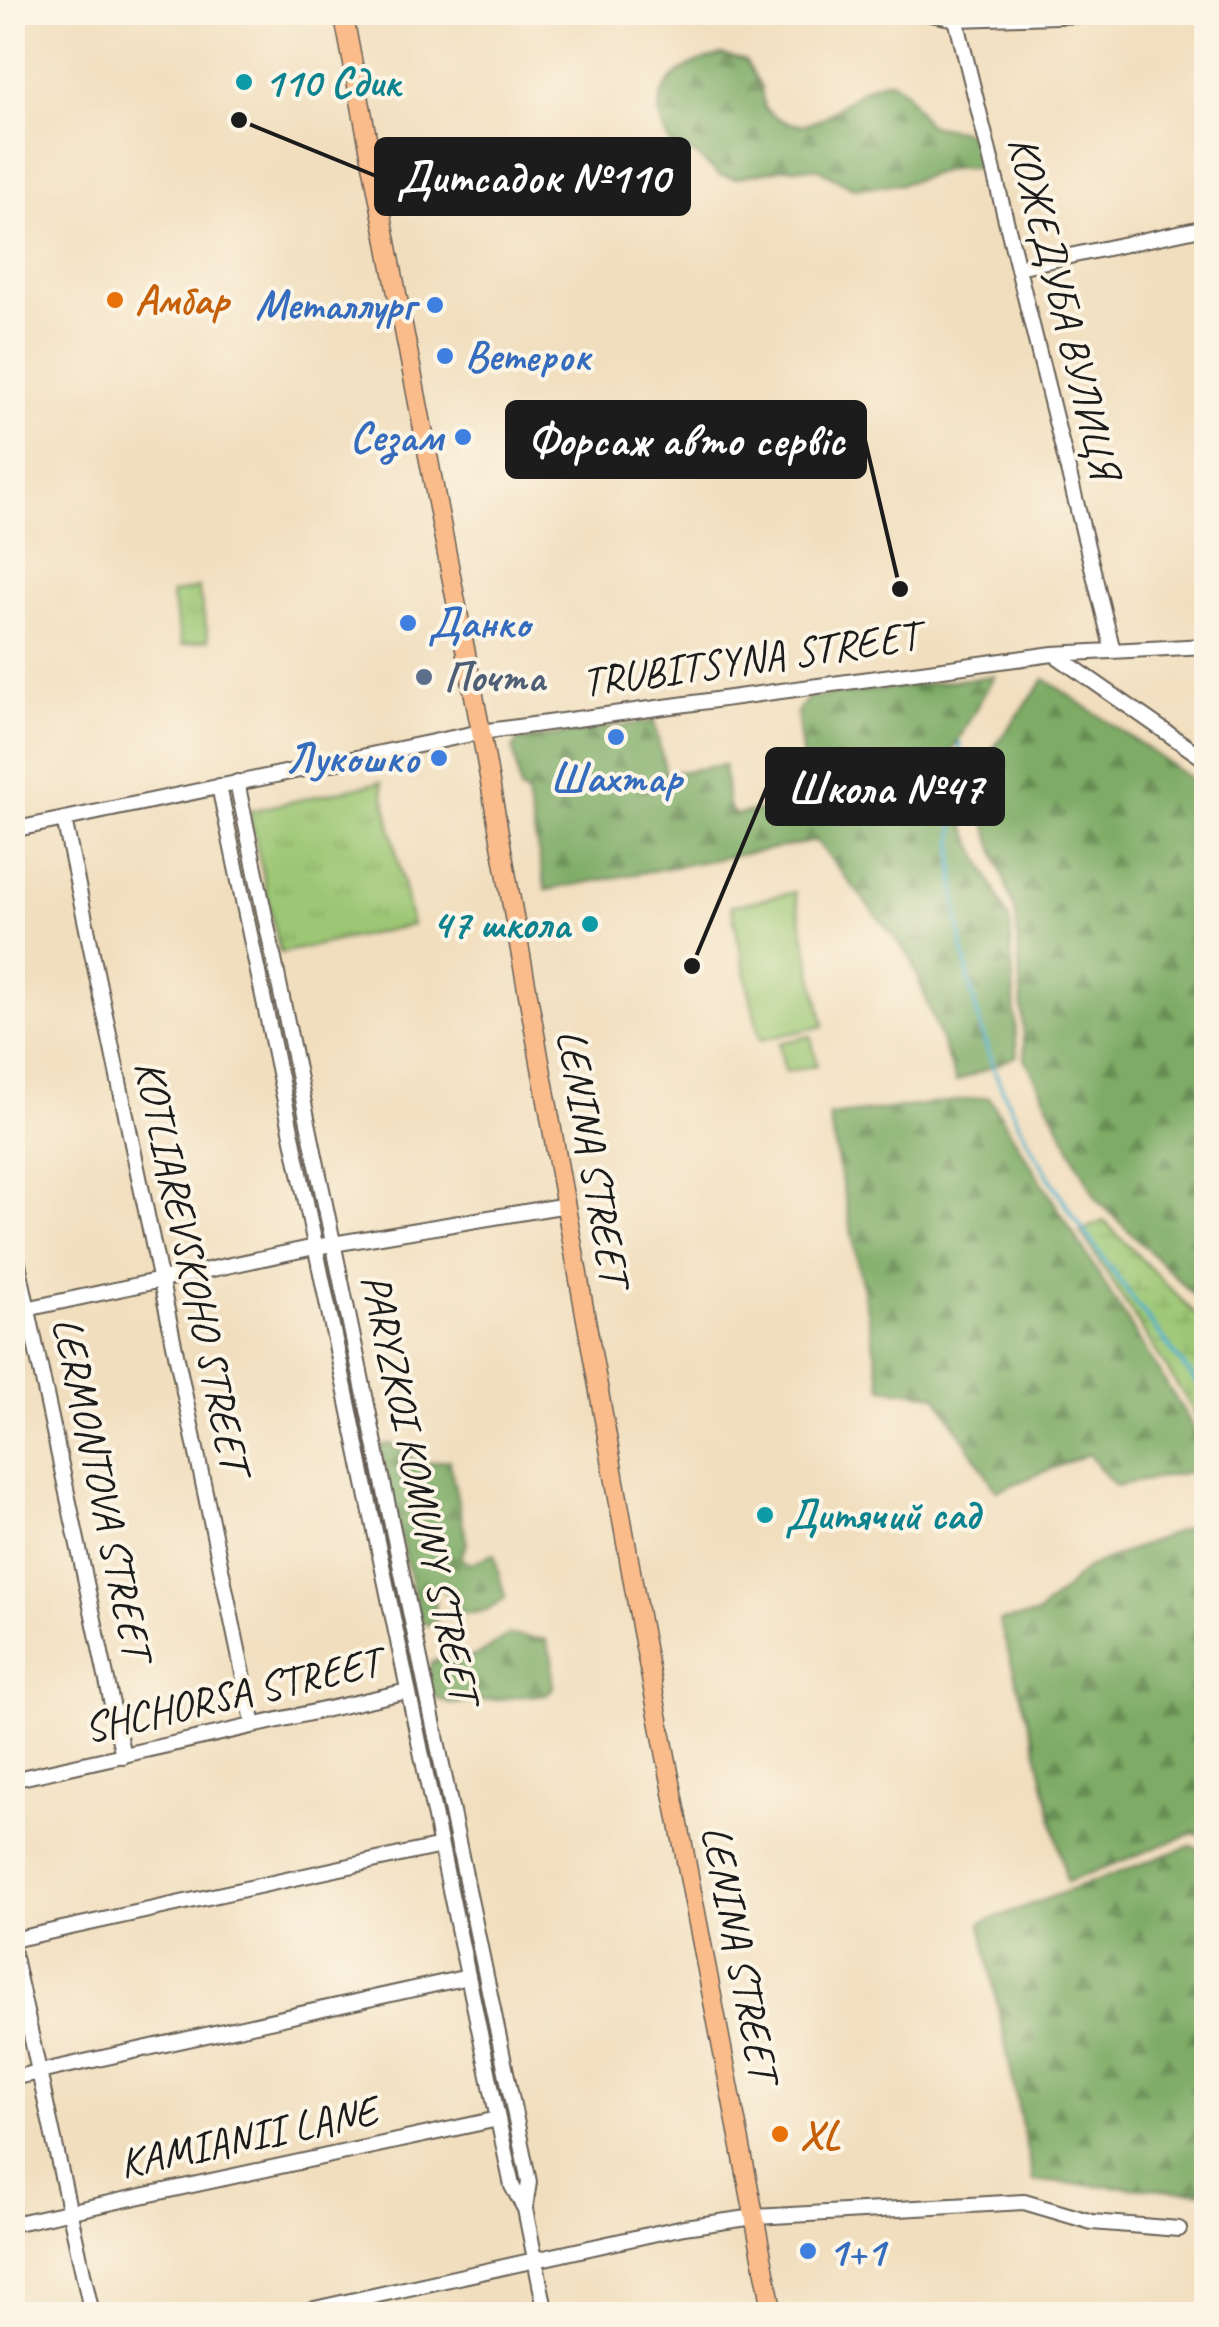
<svg xmlns="http://www.w3.org/2000/svg" width="1219" height="2327" viewBox="0 0 1219 2327" font-family="Caveat,sans-serif">
<style>
.forest{fill:url(#forest-firs);stroke:#4d6441;stroke-width:2.5}
.wetland{fill:url(#wetland-marsh);stroke:#5c7248;stroke-width:2.5}
.park{fill:url(#park-tufts);stroke:#5c7248;stroke-width:2.5}
.garden{fill:#9dc774;stroke:#5c7248;stroke-width:2.5}
.lines{fill:none;stroke-linecap:round;stroke-linejoin:round}
.stream{stroke:#4bafca;stroke-width:4}
.minor-casing{stroke:#676055;stroke-width:18}
.major-casing{stroke:#676055;stroke-width:21}
.minor{stroke:#fff;stroke-width:14}
.major{stroke:#fabc8b;stroke-width:18}
.culture-dot{fill:#0f9aa8;stroke:#fcf5e5;stroke-width:4}
.food-dot{fill:#e8710a;stroke:#fcf5e5;stroke-width:4}
.shop-dot{fill:#3f7fe0;stroke:#fcf5e5;stroke-width:4}
.service-dot{fill:#5c6f8a;stroke:#fcf5e5;stroke-width:4}
.labels{text-anchor:middle;dominant-baseline:central;stroke-width:8;stroke-linejoin:round;paint-order:stroke}
.culture-label{font-size:42px;font-weight:bold;fill:#0d838f;stroke:#fcf5e5;text-anchor:start}
.food-label{font-size:42px;font-weight:bold;fill:#c56008;stroke:#fcf5e5;text-anchor:start}
.shop-label{font-size:42px;font-weight:bold;fill:#366cbe;stroke:#fcf5e5;text-anchor:end}
.street-label{font-size:42px;fill:#1c1c1c;stroke:#fcf5e5}
.service-label{font-size:42px;font-weight:bold;fill:#4e5e75;stroke:#fcf5e5;text-anchor:start}
.leader{fill:none;stroke:#1c1c1c;stroke-width:4}
.callout-dot{fill:#1c1c1c;stroke:#fcf5e5;stroke-width:4}
.callout{fill:#1c1c1c;stroke:#1c1c1c;stroke-width:4}
.callout-label{font-size:45px;text-anchor:middle;font-weight:bold;fill:#fff}
</style>
<defs>
<pattern id="forest-firs" width="22" height="20" patternUnits="userSpaceOnUse" patternTransform="scale(2.5)"><rect width="22" height="20" fill="#7eac66"/><path d="M5 1l3.5 6h-7zM16 11l3.5 6h-7z" fill="#668b53"/></pattern>
<pattern id="wetland-marsh" width="20" height="14" patternUnits="userSpaceOnUse" patternTransform="scale(2.5)"><rect width="20" height="14" fill="#9dc774"/><path d="M1 5h8M5 5V1M11 12h8M15 12V8" fill="none" stroke="#87aa64"/></pattern>
<pattern id="park-tufts" width="24" height="20" patternUnits="userSpaceOnUse" patternTransform="scale(2.5)"><rect width="24" height="20" fill="#9dc774"/><path d="M3 7l-1-3M5 7V3M7 7l1-3M15 17l-1-3M17 17v-4M19 17l1-3" fill="none" stroke="#87aa64"/></pattern>
</defs>
<rect width="100%" height="100%" fill="#fcf5e5"/>
<filter id="ink" filterUnits="userSpaceOnUse"><feTurbulence type="fractalNoise" baseFrequency=".01" numOctaves="2"/><feDisplacementMap in="SourceGraphic" scale="20" xChannelSelector="R" yChannelSelector="G"/><feConvolveMatrix kernelMatrix="1 2 1 2 8 2 1 2 1" color-interpolation-filters="sRGB"/></filter>
<filter id="wash" filterUnits="userSpaceOnUse"><feTurbulence type="fractalNoise" baseFrequency=".0048" numOctaves="4" result="noise"/><feDisplacementMap in="SourceGraphic" scale="40" xChannelSelector="R" yChannelSelector="G"/><feGaussianBlur stdDeviation="2.25" result="paint"/><feColorMatrix in="noise" values="0 0 0 0 0 0 0 0 0 0 0 0 0 0 0 0 0 1.4 0 .05"/><feComposite in="paint" operator="in"/></filter>
<g filter="url(#wash)">
<rect width="100%" height="100%" fill="#f1debe"/>
<!-- forest -->
<path class="forest" d="M722,55L745,60L761,87L764,108C819,157 843,82 891,81L905,91L927,124C962,134 980,122 989,167L948,169L902,184L853,188L817,168H785L736,178L719,175L695,154L671,145C641,95 675,65 722,55Z
M994,676L940,773L1010,922L1017,1056L956,1082L911,958L816,841L546,890L526,792H521L513,748L518,741L654,721L666,774L724,765L728,806L735,815L808,802L797,712L808,698Z
M1045,679L1206,789V1307L1097,1200L1025,1058L1016,915L985,821L988,756Z
M989,1097L1206,1448V1469L1115,1486L1088,1454L997,1491L936,1395L882,1388L829,1116Z
M391,1444L421,1464L449,1460L467,1543L460,1558L469,1564L494,1554L505,1598C495,1609 474,1616 459,1612L444,1588L433,1591L437,1619L429,1625L420,1621L380,1447Z
M1200,1522L1206,1530V1836L1193,1833L1067,1882L1035,1743L999,1621L1037,1615L1088,1567Z
M509,1635L546,1640L552,1658L553,1687L547,1694L450,1704L431,1695C419,1640 451,1667 480,1654C490,1649 499,1640 509,1635Z
M1190,1846L1206,1850V2192L1033,2181L981,1923Z"/>
<!-- wetland -->
<path class="wetland" d="M1104,1221L1206,1325V1431L1080,1231Z"/>
<!-- park -->
<path class="park" d="M198,588L209,639L182,645L171,594Z
M381,782L412,925L280,953L249,811Z"/>
<!-- garden -->
<path class="garden" d="M795,892L824,1026L760,1040L731,906Z
M811,1036L817,1065L785,1072L779,1043Z"/>
<g class="lines">
<!-- stream -->
<path class="stream" d="M960,743C958,785 952,829 954,871C957,933 976,1029 1001,1086C1051,1198 1132,1298 1206,1395"/>
</g>
</g>
<g filter="url(#ink)">
<g class="lines">
<defs>
<path id="minor" d="M920,12L956,19L1113,651
M956,19L1195,12
M1018,267L1206,227
M1054,654L1206,760
M237,782L529,2182L525,2208
M219,786L512,2186L525,2209L546,2314
M64,819L254,1726
M12,830L481,732L1053,654L1206,646
M12,1235L123,1756
M12,1312L315,1247L567,1205
M12,1780L408,1691
M12,1940L441,1846
M12,1948L92,2314
M12,2078L468,1977
M12,2224L498,2119
M292,2314L684,2227L755,2217L1024,2202L1092,2222L1179,2229"/>
<path id="major" d="M343,12L481,732L640,1621L773,2314"/>
</defs>
<!-- minor casing -->
<use href="#minor" class="minor-casing"/>
<!-- major casing -->
<use href="#major" class="major-casing"/>
<!-- minor -->
<use href="#minor" class="minor"/>
<!-- major -->
<use href="#major" class="major"/>
</g>
</g>
<!-- markers -->
<g class="culture-dot">
<circle cx="244" cy="82" r="10"/>
<circle cx="590" cy="924" r="10"/>
<circle cx="765" cy="1515" r="10"/>
</g>
<g class="food-dot">
<circle cx="115" cy="300" r="10"/>
<circle cx="780" cy="2134" r="10"/>
</g>
<g class="shop-dot">
<circle cx="435" cy="305" r="10"/>
<circle cx="445" cy="356" r="10"/>
<circle cx="463" cy="437" r="10"/>
<circle cx="408" cy="623" r="10"/>
<circle cx="616" cy="737" r="10"/>
<circle cx="439" cy="758" r="10"/>
<circle cx="808" cy="2251" r="10"/>
</g>
<circle class="service-dot" cx="424" cy="677" r="10"/>
<g class="labels">
<!-- culture labels -->
<g class="culture-label">
<text x="264" y="82">110 Сдик</text>
<text x="570" y="924" text-anchor="end">47 школа</text>
<text x="785" y="1515">Дитячий сад</text>
</g>
<!-- food labels -->
<g class="food-label">
<text x="135" y="300">Амбар</text>
<text x="800" y="2134">XL</text>
</g>
<!-- shop labels -->
<g class="shop-label">
<text x="415" y="305">Металлург</text>
<text x="465" y="356" text-anchor="start">Ветерок</text>
<text x="443" y="437">Сезам</text>
<text x="428" y="623" text-anchor="start">Данко</text>
<text x="419" y="758">Лукошко</text>
<text x="616" y="778" text-anchor="middle">Шахтар</text>
<text x="828" y="2251" text-anchor="start">1+1</text>
</g>
<!-- street labels -->
<g class="street-label">
<text transform="translate(1064 307) rotate(76)">КОЖЕДУБА ВУЛИЦЯ</text>
<text transform="translate(750 659) rotate(-8)">TRUBITSYNA STREET</text>
<text transform="translate(593 1157) rotate(80)">LENINA STREET</text>
<text transform="translate(192 1266) rotate(78)">KOTLIAREVSKOHO STREET</text>
<text transform="translate(102 1488) rotate(78)">LERMONTOVA STREET</text>
<text transform="translate(420 1488) rotate(78)">PARYZKOI KOMUNY STREET</text>
<text transform="translate(232 1695) rotate(-13)">SHCHORSA STREET</text>
<text transform="translate(740 1953) rotate(79)">LENINA STREET</text>
<text transform="translate(248 2137) rotate(-12)">KAMIANII LANE</text>
</g>
<!-- service labels -->
<g class="service-label">
<text x="444" y="677">Почта</text>
</g>
</g>
<!-- callouts -->
<path class="leader" d="M239 120L376 176M900 589L865 440M692 966L767 787"/>
<g class="callout-dot">
<circle cx="239" cy="120" r="10"/>
<circle cx="900" cy="589" r="10"/>
<circle cx="692" cy="966" r="10"/>
</g>
<g class="callout">
<rect x="376" y="139" width="313" height="75" rx="10"/>
<rect x="507" y="402" width="358" height="75" rx="10"/>
<rect x="767" y="749" width="236" height="75" rx="10"/>
</g>
<g class="callout-label">
<text x="533" y="192">Дитсадок №110</text>
<text x="686" y="455">Форсаж авто сервіс</text>
<text x="885" y="803">Школа №47</text>
</g>
<!-- margin -->
<rect width="1219" height="2327" fill="none" stroke="#fcf5e5" stroke-width="50"/>
</svg>
